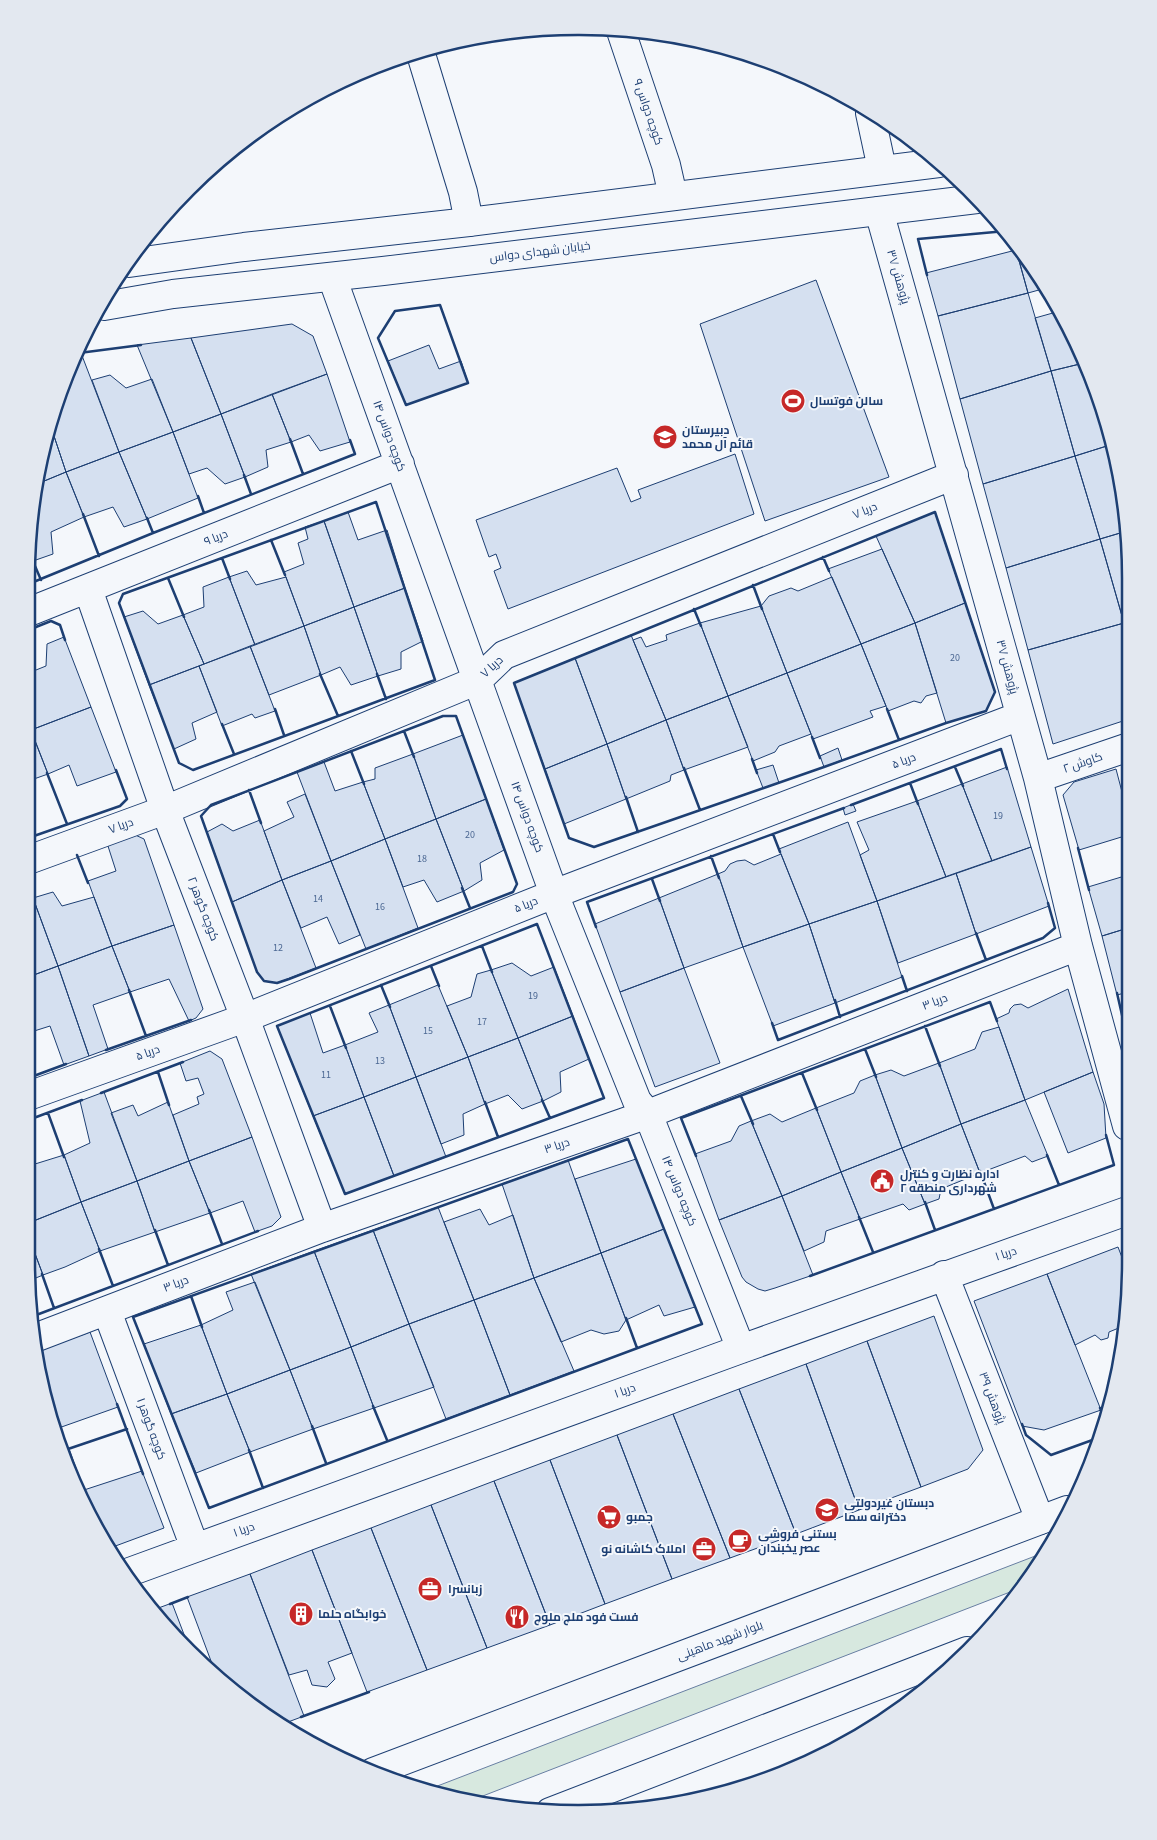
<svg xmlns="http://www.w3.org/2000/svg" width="1157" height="1840" viewBox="0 0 1157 1840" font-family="'Source Sans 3',Cairo,sans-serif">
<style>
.green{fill:#d7e8df;stroke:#687fa3}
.building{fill:#d5e0f0;stroke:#1d3f73}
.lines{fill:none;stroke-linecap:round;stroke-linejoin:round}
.street-casing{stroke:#1d3f73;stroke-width:30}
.secondary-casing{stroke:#1d3f73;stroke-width:30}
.primary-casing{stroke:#1d3f73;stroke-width:30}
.street{stroke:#f4f7fb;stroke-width:28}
.secondary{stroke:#f4f7fb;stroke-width:28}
.primary{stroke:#f4f7fb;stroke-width:28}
.wall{stroke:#1d3f73;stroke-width:2.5}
.labels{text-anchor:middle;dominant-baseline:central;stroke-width:4;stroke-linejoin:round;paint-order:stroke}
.number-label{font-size:10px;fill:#4b6792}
.street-label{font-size:12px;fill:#1d3f73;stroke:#f4f7fb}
.poi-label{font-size:12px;font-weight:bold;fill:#1d3f73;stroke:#f4f7fb;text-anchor:start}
.rim{fill:none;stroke:#1d3f73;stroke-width:2.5}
</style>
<rect width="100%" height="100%" fill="#f4f7fb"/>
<!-- green -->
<path class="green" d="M1043,1553L1023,1587L475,1799L427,1790Z"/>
<!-- building -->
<path class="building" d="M1014,242L1046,288L1028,293Z
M1016,250L1028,293L938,316L926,273Z
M816,280L889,477L765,521L700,324Z
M1028,293L1051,371L960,399L938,316Z
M1060,311L1084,363L1051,371L1035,318Z
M292,324L313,336L327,374L221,414L191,338Z
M191,338L221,414L173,432L137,345Z
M429,345L439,369L461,361L468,383L406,405L388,361Z
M76,353H81L119,452L66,472L52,430L68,367Z
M1084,363L1102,401L1110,445L1075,456L1051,371Z
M1051,371L1075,456L983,484L960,399Z
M327,374L350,442L320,451L309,435L291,442L272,394Z
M110,375L126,388L152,379L173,432L119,452L92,380Z
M272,394L291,442L266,450L268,467L245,477L221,414Z
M221,414L245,477L225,484L207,468L189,474L173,432Z
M52,430L66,472L37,484Z
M173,432L198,498L147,519L119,452Z
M1110,445L1127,531L1100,539L1075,456Z
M119,452L147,519L124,527L113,507L84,517L66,472Z
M735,454L754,514L508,609L494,571L501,568L496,554L489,557L476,520L617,468L631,502L641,498L638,490Z
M1075,456L1100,539L1006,568L983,484Z
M66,472L84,517L51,532L53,554L33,561L31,556V507L37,484Z
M348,512L358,540L387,530L405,588L354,607L324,521Z
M935,512L965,603L915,623L876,536Z
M324,521L354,607L304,626L284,572L304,564L298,543L308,539L305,527Z
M1127,531L1130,542L1129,622L1124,623L1100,539Z
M1100,539L1124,623L1028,650L1006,568Z
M882,549L915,623L861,644L828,569Z
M247,571L256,585L286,577L304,626L255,645L229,577Z
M229,577L255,645L204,664L183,615L204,607L203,587Z
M832,577L861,644L787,673L761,606L769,596L791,588L798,591Z
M405,588L423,641L401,652V669L378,676L354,607Z
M965,603L995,692L986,711L946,723L915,623Z
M761,606L787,673L728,696L700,623Z
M354,607L378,676L351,685L340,667L321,675L304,626Z
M143,611L158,624L183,615L204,664L149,685L124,617Z
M1129,622V640L1124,623Z
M700,623L728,696L666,720L633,640L641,637L646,647L667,640L666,635Z
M915,623L937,693L926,696L921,703L914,701L888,711L861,644Z
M1124,623L1129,640V719L1053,744L1028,650Z
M304,626L321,675L269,695L250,646Z
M631,635L666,720L607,744L575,658Z
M64,637L91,707L31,730V672L46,666L47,644Z
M861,644L886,706L870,711L873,717L813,739L787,673Z
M250,646L275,711L255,718L252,714L222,726L199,666Z
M575,658L607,744L545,769L514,683Z
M199,666L217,712L192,723L196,739L174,749L149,685Z
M787,673L811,734L779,746L775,752L753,761L728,696Z
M728,696L748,747L684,770L666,720Z
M91,707L116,772L77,786L69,765L48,774L31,730Z
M666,720L684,770L671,775L670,781L626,799L607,744Z
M31,731L48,774L31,780Z
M463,735L486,799L436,819L413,754Z
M607,744L626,799L564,824L545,769Z
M838,748L842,760L824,767L820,756Z
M413,754L436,819L385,839L363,782L375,779V768Z
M324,762L335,791L363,782L385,839L331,861L297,772Z
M773,765L779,783L763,788L756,770Z
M1007,767L1031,847L992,861L962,784Z
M1116,769L1128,815V835L1079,850L1063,795L1074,782Z
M962,784L992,861L946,877L917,801Z
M305,794L331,861L282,880L264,831L294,817L287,802Z
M486,799L504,850L480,863L482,880L464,891L436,819Z
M917,801L946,877L877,901L860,855L869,850L857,822Z
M853,804L856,811L845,815L843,808Z
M436,819L464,891L437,902L424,880L403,887L385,839Z
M260,820L282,880L232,902L207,832L222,824L233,831Z
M848,822L877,901L809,924L779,849Z
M131,833L144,839L174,925L112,946L88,881L116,871L107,843Z
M385,839L418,928L366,949L331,861Z
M1031,847L1049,906L976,934L956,873Z
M781,854L809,924L743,947L718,874L725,871L730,864L737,861L745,860L754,865Z
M331,861L360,935L339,944L327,917L301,928L282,880Z
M956,873L976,934L898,963L877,901Z
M718,874L743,947L684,968L659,898Z
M1128,875V928L1102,936L1088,887Z
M282,880L316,968L277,983L264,981L257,972L232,902Z
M53,892L62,906L94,897L112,946L58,966L33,898Z
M33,898L58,966L31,976V899Z
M659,898L684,968L620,992L595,924Z
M877,901L902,977L835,1003L809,924Z
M809,924L835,1003L773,1026L743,947Z
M174,925L203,1009L196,1018L189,1021L169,979L130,992L112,946Z
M1128,928V992L1117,995L1102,936Z
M112,946L130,992L93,1005L108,1049L89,1056L58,966Z
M512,963L531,976L554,967L573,1016L518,1038L491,970Z
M58,966L89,1056L64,1065L50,1026L31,1032V976Z
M684,968L720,1063L655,1087L620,992Z
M491,970L518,1038L468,1057L447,1006L471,997L477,974Z
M438,985L468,1057L416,1077L389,1005Z
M1068,989L1093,1072L1025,1100L996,1019L1009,1013L1010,1009L1014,1005L1021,1004L1028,1008Z
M389,1005L416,1077L364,1097L345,1045L378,1032L369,1013Z
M310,1013L323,1053L345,1045L364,1097L313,1116L277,1026Z
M573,1016L589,1059L560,1072L561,1092L543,1101L518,1038Z
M999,1027L1025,1100L961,1124L939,1063L975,1049L982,1032Z
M518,1038L543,1101L522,1109L508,1095L485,1104L468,1057Z
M210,1051L222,1059L252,1137L189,1161L173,1115L199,1104L197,1097L204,1094L198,1078L186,1081L180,1063Z
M468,1057L485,1104L463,1114L464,1135L441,1144L416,1077Z
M939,1063L961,1124L902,1148L875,1075L891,1070L904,1076Z
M1093,1072L1104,1104L1106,1138L1068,1153L1044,1092Z
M875,1075L902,1148L841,1172L816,1108L854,1093L860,1081Z
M416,1077L446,1157L394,1176L364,1097Z
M104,1092L137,1181L81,1202L64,1155L90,1143L80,1101Z
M364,1097L394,1176L345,1194L313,1116Z
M1025,1100L1048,1156L1032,1162L1025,1156L980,1173L961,1124Z
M168,1102L189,1161L137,1181L111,1113L133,1105L138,1116Z
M816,1108L841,1172L782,1196L751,1121L770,1114L782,1122Z
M751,1121L782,1196L719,1220L695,1154L731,1141L739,1126Z
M961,1124L980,1173L941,1189L939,1199L925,1204L902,1148Z
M252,1137L281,1217L272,1226L255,1232L243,1201L210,1213L189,1161Z
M902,1148L925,1204L909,1210L903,1204L860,1219L841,1172Z
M64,1155L81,1202L31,1222V1161L35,1164Z
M636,1159L664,1229L601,1253L575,1179Z
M568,1160L601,1253L534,1278L502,1184Z
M189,1161L210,1213L155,1232L137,1181Z
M841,1172L860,1219L826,1231L824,1242L804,1251L782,1196Z
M137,1181L155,1232L100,1251L81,1202Z
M782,1196L813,1275L775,1288L765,1291L758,1289L746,1282L742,1277L719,1220Z
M81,1202L100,1251L65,1267L43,1275L31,1243V1222Z
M438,1207L474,1300L409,1324L373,1230Z
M480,1209L489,1225L513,1215L534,1278L474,1300L444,1222Z
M664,1229L695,1307L664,1316L659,1305L626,1320L601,1253Z
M373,1230L409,1324L351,1347L314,1251Z
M31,1243L43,1275L31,1280Z
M1118,1247L1126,1268V1325L1109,1332L1108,1338L1101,1340L1095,1335L1075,1345L1047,1274Z
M314,1251L351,1347L290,1370L251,1274Z
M601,1253L626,1320L619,1331L604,1334L591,1330L561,1342L534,1278Z
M1047,1274L1101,1410L1044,1430L1022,1426L974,1301Z
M534,1278L574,1371L510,1395L474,1300Z
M255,1282L290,1370L227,1394L201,1325L233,1310L226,1292Z
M474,1300L510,1395L446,1419L409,1324Z
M934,1316L983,1450L968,1469L921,1487L867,1341Z
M409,1324L434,1387L374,1408L351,1347Z
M201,1325L227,1394L171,1414L144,1344Z
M90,1332L118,1407L53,1430L35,1352Z
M867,1341L921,1487L859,1510L806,1364Z
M351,1347L374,1408L313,1429L290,1370Z
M806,1364L859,1510L796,1534L739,1389Z
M290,1370L313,1429L250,1452L227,1394Z
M739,1389L796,1534L730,1558L673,1414Z
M227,1394L250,1452L196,1473L171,1414Z
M673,1414L730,1558L672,1579L617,1435Z
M617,1435L672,1579L605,1604L550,1460Z
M69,1449L84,1490L142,1471L164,1528L110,1548L62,1451Z
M550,1460L605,1604L550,1625L494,1481Z
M494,1481L550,1625L487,1648L431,1505Z
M431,1505L487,1648L427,1670L371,1528Z
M371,1528L427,1670L367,1692L312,1550Z
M312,1550L352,1653L328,1662L335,1679L327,1687L312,1685L307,1670L289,1675L250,1574Z
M250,1574L304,1716L280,1725L242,1699L217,1677L187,1597Z
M172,1603L185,1637L178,1640L153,1610Z"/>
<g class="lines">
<defs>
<path id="street" d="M620,28L666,165L673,196
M420,51L463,192L469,222
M870,113L882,169
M879,211L1038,778L1078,946L1127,1126
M332,277L554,894L637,1101L648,1114L741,1349
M88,589L165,810L245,1018L322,1228
M31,611L400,464
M1038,778L1129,747
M31,859L165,810L478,680L504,655L954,475
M31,1095L245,1018L554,894L1020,716
M944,1275L1040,1520
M107,1311L195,1548
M32,1339L322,1228L648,1114L1078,946
M124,1574L741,1349L1127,1211"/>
<path id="secondary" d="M129,263L244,247L469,222L939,163
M104,306L173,294L383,271L977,199"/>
<path id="primary" d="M373,1772L1067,1510
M550,1812L967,1651"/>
</defs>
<!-- street casing -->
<use href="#street" class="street-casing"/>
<!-- secondary casing -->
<use href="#secondary" class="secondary-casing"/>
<!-- primary casing -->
<use href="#primary" class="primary-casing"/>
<!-- street -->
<use href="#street" class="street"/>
<!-- secondary -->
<use href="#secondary" class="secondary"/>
<!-- primary -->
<use href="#primary" class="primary"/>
<!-- wall -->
<path class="wall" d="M927,275L918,239L1006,231
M440,305L468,383L406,405L378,338L395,311Z
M79,353L141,345
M290,439L303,474
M244,475L251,494
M198,496L204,513
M376,502L435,680L193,770L179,763L119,603L123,594Z
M935,512L995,692L986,711L946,723L824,767L594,847L569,838L514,683Z
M83,514L99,556
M147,518L153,533
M271,540L285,575
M823,557L829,571
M222,558L230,579
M32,559L41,580
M168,578L184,617
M31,583L153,533L355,454L350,440
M753,585L762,609
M694,609L701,626
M31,629L51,621L60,625L65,640
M320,674L338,716
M377,674L386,699
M275,709L284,735
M887,709L899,740
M443,716H456L517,884L513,892L289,979L277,983L264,981L257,972L201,816L211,805Z
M222,724L234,754
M404,731L414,757
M812,737L820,758
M351,751L364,784
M752,759L757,773
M955,767L963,786
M684,768L700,810
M47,773L67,824
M910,783L918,804
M249,790L261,823
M626,797L638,832
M851,805L1001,749L1007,769
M773,834L780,852
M31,837L120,806L127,799L116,770
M1078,848L1089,890
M77,855L88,883
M711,856L719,878
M652,879L660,901
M462,888L470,908
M31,892L34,901
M537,924L604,1098L345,1194L277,1026Z
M596,927L587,902L844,808
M976,933L986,960
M482,946L492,972
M431,966L439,986
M902,976L907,991
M381,985L390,1007
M129,990L146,1036
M1117,993L1127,1037
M835,1000L840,1017
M330,1006L346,1048
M772,1023L778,1040L1043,938L1055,928L1048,903
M925,1026L940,1066
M865,1049L876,1077
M106,1050L191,1020
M158,1072L169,1105
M802,1073L817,1110
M31,1077L66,1064
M101,1093L183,1062
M741,1096L753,1124
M542,1100L550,1118
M485,1102L498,1137
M48,1113L64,1157
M31,1119L82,1100
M628,1139L702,1324L209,1508L133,1317Z
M1047,1155L1059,1185
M696,1156L681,1118L990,1002L997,1021
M980,1171L994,1209
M925,1202L935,1230
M209,1210L222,1244
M859,1217L873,1252
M155,1230L168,1265
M99,1249L113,1286
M42,1274L54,1308
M810,1276L1114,1165L1106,1135
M191,1296L202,1327
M31,1317L258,1231
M626,1318L637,1348
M117,1404L143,1474
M373,1406L387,1440
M1100,1408L1104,1417
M1022,1424L1026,1435L1051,1455L1098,1438
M312,1426L326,1463
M68,1449L127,1429
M249,1450L263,1488
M170,1604L188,1597
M301,1717L369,1692"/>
</g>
<!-- icons -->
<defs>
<symbol id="stadium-disc" viewBox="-11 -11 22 22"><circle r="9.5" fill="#c62828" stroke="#f4f7fb"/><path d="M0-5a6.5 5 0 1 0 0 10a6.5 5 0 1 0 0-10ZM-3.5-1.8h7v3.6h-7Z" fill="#fff"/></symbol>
<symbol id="school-disc" viewBox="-11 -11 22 22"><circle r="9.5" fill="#c62828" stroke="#f4f7fb"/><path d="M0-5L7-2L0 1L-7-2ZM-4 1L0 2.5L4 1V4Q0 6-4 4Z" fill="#fff"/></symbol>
<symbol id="civic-disc" viewBox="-11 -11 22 22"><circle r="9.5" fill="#c62828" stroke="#f4f7fb"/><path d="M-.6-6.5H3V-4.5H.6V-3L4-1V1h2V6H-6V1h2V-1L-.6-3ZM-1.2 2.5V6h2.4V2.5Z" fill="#fff"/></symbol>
<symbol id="supermarket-disc" viewBox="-11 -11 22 22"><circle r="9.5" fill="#c62828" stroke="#f4f7fb"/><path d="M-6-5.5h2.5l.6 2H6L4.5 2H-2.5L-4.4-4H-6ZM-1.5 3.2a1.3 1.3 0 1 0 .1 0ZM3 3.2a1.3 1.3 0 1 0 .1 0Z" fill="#fff"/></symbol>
<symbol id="cafe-disc" viewBox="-11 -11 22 22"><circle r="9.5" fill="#c62828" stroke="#f4f7fb"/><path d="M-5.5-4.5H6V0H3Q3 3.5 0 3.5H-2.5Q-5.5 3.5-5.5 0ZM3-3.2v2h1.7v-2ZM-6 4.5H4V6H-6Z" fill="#fff"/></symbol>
<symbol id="office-disc" viewBox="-11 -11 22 22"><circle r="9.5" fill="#c62828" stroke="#f4f7fb"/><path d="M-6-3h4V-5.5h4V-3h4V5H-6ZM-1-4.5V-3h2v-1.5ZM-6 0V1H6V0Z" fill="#fff"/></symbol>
<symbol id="building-disc" viewBox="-11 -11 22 22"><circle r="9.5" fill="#c62828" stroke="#f4f7fb"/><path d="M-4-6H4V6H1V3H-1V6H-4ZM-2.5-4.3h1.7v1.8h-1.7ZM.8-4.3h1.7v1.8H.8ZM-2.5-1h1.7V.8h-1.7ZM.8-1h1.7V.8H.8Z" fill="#fff"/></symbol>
<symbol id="restaurant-disc" viewBox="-11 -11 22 22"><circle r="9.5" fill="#c62828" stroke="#f4f7fb"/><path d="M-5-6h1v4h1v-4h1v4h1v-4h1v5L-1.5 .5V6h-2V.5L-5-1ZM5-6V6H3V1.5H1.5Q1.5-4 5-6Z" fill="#fff"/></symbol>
</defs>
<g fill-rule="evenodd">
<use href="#stadium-disc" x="779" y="387" width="28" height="28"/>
<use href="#school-disc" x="651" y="423" width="28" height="28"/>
<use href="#civic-disc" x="868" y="1167" width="28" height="28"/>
<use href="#school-disc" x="813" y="1496" width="28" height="28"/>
<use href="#supermarket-disc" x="595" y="1503" width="28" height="28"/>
<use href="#cafe-disc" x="726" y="1527" width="28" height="28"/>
<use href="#office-disc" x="690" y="1535" width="28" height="28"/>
<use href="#office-disc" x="416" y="1575" width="28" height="28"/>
<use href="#building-disc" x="287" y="1600" width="28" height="28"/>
<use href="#restaurant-disc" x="503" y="1603" width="28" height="28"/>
</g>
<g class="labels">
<!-- number labels -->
<g class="number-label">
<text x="955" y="658">20</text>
<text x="998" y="816">19</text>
<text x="470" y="835">20</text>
<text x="422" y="859">18</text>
<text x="318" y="899">14</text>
<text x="380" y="907">16</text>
<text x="278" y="948">12</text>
<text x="533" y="996">19</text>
<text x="482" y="1022">17</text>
<text x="428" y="1031">15</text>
<text x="380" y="1061">13</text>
<text x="326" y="1075">11</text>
</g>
<!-- street labels -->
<g class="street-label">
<text transform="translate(648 112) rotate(71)">کوچه دواس ۹</text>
<text transform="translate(540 252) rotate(-7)">خیابان شهدای دواس</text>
<text transform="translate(898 277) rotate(74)">پژوهش ۳۷</text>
<text transform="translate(389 436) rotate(70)">کوچه دواس ۱۴</text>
<text transform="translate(865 511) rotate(-22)">دریا ۷</text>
<text transform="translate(216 538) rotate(-22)">دریا ۹</text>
<text transform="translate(492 667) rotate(-43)">دریا ۷</text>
<text transform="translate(1007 667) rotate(75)">پژوهش ۳۷</text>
<text transform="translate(904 761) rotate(-21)">دریا ۵</text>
<text transform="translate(1083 763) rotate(-19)">کاوش ۲</text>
<text transform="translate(527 817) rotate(70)">کوچه دواس ۱۴</text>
<text transform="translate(121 826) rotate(-20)">دریا ۷</text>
<text transform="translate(526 905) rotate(-22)">دریا ۵</text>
<text transform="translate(203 909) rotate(69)">کوچه گوهر ۲</text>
<text transform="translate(935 1002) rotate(-21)">دریا ۳</text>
<text transform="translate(148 1053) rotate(-20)">دریا ۵</text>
<text transform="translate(557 1146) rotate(-19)">دریا ۳</text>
<text transform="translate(679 1191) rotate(68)">کوچه دواس ۱۴</text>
<text transform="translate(1006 1254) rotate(-19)">دریا ۱</text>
<text transform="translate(176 1284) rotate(-21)">دریا ۳</text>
<text transform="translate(625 1391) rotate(-20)">دریا ۱</text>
<text transform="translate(992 1398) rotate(69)">پژوهش ۳۹</text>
<text transform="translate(151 1429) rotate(70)">کوچه گوهر ۱</text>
<text transform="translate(244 1530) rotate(-20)">دریا ۱</text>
<text transform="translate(720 1641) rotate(-21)">بلوار شهید ماهینی</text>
</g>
<!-- poi labels -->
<g class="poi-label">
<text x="810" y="401">سالن فوتسال</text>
<text x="682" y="430">دبیرستان<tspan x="682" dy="14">قائم آل محمد</tspan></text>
<text x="900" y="1174">اداره‌ نظارت و کنترل<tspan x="900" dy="14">شهرداری منطقه ۲</tspan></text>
<text x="844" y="1503">دبستان غیردولتی<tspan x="844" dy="14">دخترانه سما</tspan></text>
<text x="626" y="1517">جمبو</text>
<text x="758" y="1534">بستنی فروشی<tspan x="758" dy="14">عصر یخبندان</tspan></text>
<text x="686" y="1549" text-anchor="end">املاک کاشانه نو</text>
<text x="448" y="1589">زبانسرا</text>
<text x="318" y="1614">خوابگاه حلما</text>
<text x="534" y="1617">فست فود ملچ ملوچ</text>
</g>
</g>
<!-- crop -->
<path d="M0 0H1157V1840H0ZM578 35H579A543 543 0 0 1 1122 578V1262A543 543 0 0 1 579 1805H578A543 543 0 0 1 35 1262V578A543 543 0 0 1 578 35Z" fill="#e3e8f0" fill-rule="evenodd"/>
<path class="rim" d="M578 35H579A543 543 0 0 1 1122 578V1262A543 543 0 0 1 579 1805H578A543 543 0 0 1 35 1262V578A543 543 0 0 1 578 35Z"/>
</svg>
